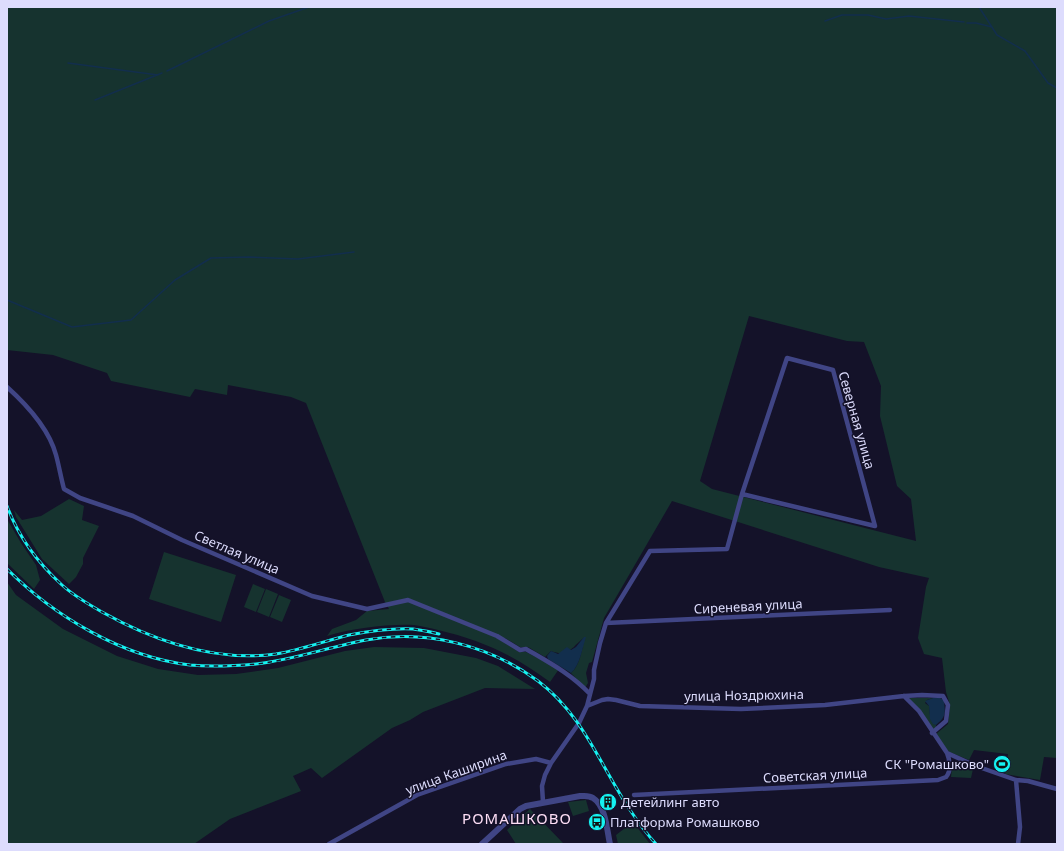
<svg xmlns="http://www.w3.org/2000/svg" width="1064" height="851" viewBox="0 0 1064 851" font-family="'Noto Sans',sans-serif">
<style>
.green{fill:#16332f;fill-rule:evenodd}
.water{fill:#122e4d}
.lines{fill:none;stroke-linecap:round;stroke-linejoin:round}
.stream{stroke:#122e4d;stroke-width:1.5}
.minor{stroke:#404585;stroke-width:4.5}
.tertiary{stroke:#404585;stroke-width:6}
.rail-casing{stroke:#15f1f0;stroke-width:3}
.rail{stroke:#141229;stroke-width:1.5;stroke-dasharray:4.5;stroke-linecap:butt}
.labels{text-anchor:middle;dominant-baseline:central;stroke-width:3;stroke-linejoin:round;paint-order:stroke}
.street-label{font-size:13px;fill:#dddcfd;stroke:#141229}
.poi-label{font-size:13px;fill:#dddcfd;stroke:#141229;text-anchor:start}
.quarter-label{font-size:15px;letter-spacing:1px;fill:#fddef5;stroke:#141229}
</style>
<rect width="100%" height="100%" fill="#141229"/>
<!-- green -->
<path class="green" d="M7,7H1057V758L1044,757L1040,780L1005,774L1008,754L974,750L969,760L947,751L936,734L948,724L950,705L946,692L942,658L924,654L918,638L926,587L929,578L879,567L672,501L604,618L592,662L589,663L586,673L588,683L585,688L571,673C580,665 582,649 585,637C573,645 570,658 551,651L545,657L528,647H520L505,638L499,639L519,652H526L559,669L550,682C514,655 481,640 438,630C430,628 422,626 414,625C385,624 355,628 327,636L332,629L356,620L367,611L389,609L385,602L306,403L291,397L228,385L227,395L195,389L190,397L111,381L107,373L53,355L7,350ZM749,316L847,341L864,342L881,386L880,416L897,486L911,499L916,541L712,489L700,481Z
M69,499L84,506L82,520L99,526L83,558V564L76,577L69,584L42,559L16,517L14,510L22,520L41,516Z
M7,519L21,543L36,565L40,580L34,589L7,563Z
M164,552L236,575L221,622L149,599Z
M7,582L16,595L63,629L117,656L158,669L198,675L236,674L278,668L345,651L374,647L424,648L476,658L498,666L535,689L485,688L423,712L410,720L392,728L322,778L311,768L293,776L301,791L230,819L194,844H7Z
M253,584L265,589L256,612L244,607Z
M266,589L278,594L269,617L257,612Z
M279,595L291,600L282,622L270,617Z
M907,698H933L927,700L925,703L929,706C930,712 929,721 936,725V727L933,730Z
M957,763L973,769L971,778L951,777L952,768H956Z
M586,800L589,811L573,816L568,802Z
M530,809L563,843L562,844H516L507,830Z
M633,822L650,844H618L616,835Z"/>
<!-- water -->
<path class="water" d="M584,637H586C582,649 580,665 571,673L548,659L547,656L551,651L558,654L567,647L571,650L576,647Z
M933,698H940L944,700C945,713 947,716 936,725L933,724L930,719L929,706L925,701Z"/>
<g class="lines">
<!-- stream -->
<path class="stream" d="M979,7L997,35L1025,51L1048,83L1057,88
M825,21L842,15H868L886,19L909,16L964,22
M967,23H976L992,27
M68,63L158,75
M167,71L269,21L309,7
M95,100L162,73
M7,300L72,327L131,320L175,280L211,258L249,257L298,259L354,252"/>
<!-- minor -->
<path class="minor" d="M7,387C27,405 49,429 56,455C59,466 61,478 64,489L80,498L133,516L182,540L312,596L367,609L408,600L497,636L520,650L526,649C550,663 571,674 590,694
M606,623L890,610
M587,706L602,700L608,699L616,700L640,706L741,709L825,705L904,696L922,695L943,696L948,705L946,721L932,733
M947,753L976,766L1016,780L1020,827L1018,844
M1016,780L1028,781L1057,789
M634,795L938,780L946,777C952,770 950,761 947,753L919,711L904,696
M543,802L542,786L545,775L551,763L579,723L587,706L594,679V670L600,643L606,623L650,551L727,549L742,494L787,358L833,370L875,526L742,494
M329,844L417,795L506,764L536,759L551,763"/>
<!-- tertiary -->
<path class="tertiary" d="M482,844L520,809L526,806L580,796C584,796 589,795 593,798C606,806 607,831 610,844"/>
<defs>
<path id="rail" d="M7,506C18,536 39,564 62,585C74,596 88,604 102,612C154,641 216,662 276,654C300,650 325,641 349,635C370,631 392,628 413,629C421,630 431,632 439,634
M7,569C54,616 122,657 190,665C211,667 234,666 256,664C293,660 329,647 366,640C426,629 489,645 538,681C583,715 600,765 630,810C638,822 646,833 656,844"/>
</defs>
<!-- rail casing -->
<use href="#rail" class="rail-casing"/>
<!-- rail -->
<use href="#rail" class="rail"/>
</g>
<!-- icons -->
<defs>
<symbol id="stadium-disc" viewBox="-11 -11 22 22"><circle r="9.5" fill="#15f1f0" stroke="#141229"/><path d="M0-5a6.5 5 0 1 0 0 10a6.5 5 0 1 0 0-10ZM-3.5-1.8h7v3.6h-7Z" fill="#111"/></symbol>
<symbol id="building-disc" viewBox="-11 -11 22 22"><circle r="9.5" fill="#15f1f0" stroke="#141229"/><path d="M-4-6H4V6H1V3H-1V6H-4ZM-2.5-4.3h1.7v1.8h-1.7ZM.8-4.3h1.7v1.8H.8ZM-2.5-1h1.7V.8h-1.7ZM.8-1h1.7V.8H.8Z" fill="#111"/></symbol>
<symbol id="bus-disc" viewBox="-11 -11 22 22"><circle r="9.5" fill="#15f1f0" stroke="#141229"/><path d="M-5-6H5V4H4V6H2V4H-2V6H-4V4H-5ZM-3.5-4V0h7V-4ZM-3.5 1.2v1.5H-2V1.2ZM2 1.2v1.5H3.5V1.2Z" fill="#111"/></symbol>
</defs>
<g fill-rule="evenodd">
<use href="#stadium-disc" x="992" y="754" width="20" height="20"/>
<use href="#building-disc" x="598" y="792" width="20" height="20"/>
<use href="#bus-disc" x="587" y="812" width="20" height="20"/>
</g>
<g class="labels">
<!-- street labels -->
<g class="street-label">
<text transform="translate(857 420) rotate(74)">Северная улица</text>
<text transform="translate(237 552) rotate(23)">Светлая улица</text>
<text transform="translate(748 606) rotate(-3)">Сиреневая улица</text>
<text transform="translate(744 695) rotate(-1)">улица Ноздрюхина</text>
<text transform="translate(456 772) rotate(-20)">улица Каширина</text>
<text transform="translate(815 775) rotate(-3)">Советская улица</text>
</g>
<!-- poi labels -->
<g class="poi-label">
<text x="989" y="764" text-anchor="end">СК "Ромашково"</text>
<text x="621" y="802">Детейлинг авто</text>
<text x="610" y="822">Платформа Ромашково</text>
</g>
<!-- quarter labels -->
<g class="quarter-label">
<text x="517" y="818">РОМАШКОВО</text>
</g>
</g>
<!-- border -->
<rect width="1064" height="851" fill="none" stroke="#dddcfd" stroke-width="16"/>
</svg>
